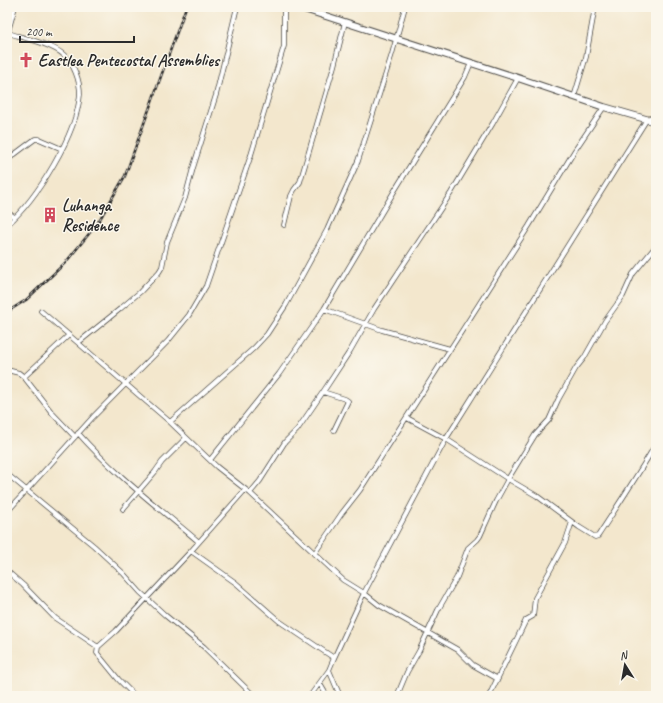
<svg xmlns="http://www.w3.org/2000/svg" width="663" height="703" viewBox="0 0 663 703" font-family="Caveat,sans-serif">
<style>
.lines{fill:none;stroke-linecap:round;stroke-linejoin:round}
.minor-casing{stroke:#494743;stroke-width:5.5}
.primary-casing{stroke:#494743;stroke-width:8}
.minor{stroke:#fff;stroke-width:4}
.primary{stroke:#fff;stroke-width:6}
.rail-casing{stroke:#2b2b2b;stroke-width:2.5}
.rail{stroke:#fbf7ec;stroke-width:1;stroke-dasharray:3;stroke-linecap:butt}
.labels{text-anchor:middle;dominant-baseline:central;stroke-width:3;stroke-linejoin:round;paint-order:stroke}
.poi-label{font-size:17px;font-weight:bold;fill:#2b2b2b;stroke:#fbf7ec;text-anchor:start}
</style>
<rect width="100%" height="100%" fill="#fbf7ec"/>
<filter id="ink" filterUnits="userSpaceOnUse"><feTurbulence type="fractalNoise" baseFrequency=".025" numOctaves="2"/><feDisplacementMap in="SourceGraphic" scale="8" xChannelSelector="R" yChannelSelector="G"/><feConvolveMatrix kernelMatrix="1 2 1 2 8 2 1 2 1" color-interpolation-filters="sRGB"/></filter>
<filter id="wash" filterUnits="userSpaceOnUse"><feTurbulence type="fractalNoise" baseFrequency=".012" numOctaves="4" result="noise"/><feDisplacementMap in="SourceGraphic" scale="16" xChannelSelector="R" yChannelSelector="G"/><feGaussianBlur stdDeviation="0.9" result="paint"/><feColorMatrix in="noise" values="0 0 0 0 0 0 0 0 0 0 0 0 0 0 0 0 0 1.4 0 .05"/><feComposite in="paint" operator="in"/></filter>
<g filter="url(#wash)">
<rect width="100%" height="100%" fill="#f3e7cd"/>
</g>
<g filter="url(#ink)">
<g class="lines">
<defs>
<path id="minor" d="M7,35L15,7
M574,97L586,57L595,7
M7,160L35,139H39L62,149
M7,212L14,217
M7,225C37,199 77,134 80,94C80,81 74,64 64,55C52,44 24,38 8,33
M284,225L291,196L294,190L300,182L334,66L345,22
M324,309L382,330L450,349
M41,311L170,422L217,467L250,493L343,580L364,593L446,439L647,119L656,116
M79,342L120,309L140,292L159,272L162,267L167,242L185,198L193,168L216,95L237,7
M7,370L19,373L24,377L69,335
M24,377L53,414L75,437
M323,392L345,399L348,401L334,430
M407,418L446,439L508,479L537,496L579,527L595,537L598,536C618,505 638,475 656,444
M170,422L254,348L267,334L286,305L327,230L358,161L392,54L405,7
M78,433C114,474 158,507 199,542
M210,460L279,374L324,309L395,190L465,77L471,63
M7,474L94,546L123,573L140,592L166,616L204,647L254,696
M250,493L260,481L285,442L297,430L323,392L350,351L374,309L451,193L493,123L518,78
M123,509L155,472L162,462L186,438
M7,512L93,417L168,341L189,315L206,286L251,155L284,46V7
M191,551L236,583L279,621L334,658L364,593L379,605L458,650L473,665L498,679
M314,554L342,513L360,490L529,226L575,150L604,107
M7,571L23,585L55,618L98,647
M329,670L340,696
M320,684L327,696
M135,696L119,680L97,653L98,647L116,631L191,551L245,490
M310,696L329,670L334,658
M397,696L407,672L419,651L438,610L457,577L468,548L477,540L480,536L496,501L508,479L535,435L549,420L558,400L576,368L584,358L605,321L623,296L633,274L656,246
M489,696L526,620L533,616L535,598L565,543L572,522"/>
<path id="primary" d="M298,7L518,78L604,107L656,122"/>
</defs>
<!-- minor casing -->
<use href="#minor" class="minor-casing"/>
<!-- primary casing -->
<use href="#primary" class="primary-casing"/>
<!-- minor -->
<use href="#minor" class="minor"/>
<!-- primary -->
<use href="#primary" class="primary"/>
<defs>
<path id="rail" d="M7,312L26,300L66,262L97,224L125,176L186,7"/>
</defs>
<!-- rail casing -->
<use href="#rail" class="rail-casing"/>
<!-- rail -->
<use href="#rail" class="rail"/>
</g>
</g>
<!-- icons -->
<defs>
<symbol id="church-bare" viewBox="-9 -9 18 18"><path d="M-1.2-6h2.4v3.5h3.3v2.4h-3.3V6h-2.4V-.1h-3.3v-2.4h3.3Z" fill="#d1495b" stroke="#fbf7ec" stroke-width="2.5" paint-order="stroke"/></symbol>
<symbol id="building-bare" viewBox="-9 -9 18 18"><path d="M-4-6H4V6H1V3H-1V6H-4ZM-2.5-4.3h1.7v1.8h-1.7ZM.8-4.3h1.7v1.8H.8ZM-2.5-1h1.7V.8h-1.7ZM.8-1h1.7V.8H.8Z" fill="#d1495b" stroke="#fbf7ec" stroke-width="2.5" paint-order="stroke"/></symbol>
</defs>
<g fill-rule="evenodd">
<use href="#church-bare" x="15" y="49" width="22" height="22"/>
<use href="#building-bare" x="39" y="204" width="22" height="22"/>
</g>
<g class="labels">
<!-- poi labels -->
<g class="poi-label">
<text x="38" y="60">Eastlea Pentecostal Assemblies</text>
<text x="62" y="205">Luhanga<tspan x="62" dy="20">Residence</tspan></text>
</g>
</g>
<!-- margin -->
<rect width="663" height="703" fill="none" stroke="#fbf7ec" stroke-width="24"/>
<!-- north arrow -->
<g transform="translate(625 665) rotate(349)" stroke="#fbf7ec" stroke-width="3" paint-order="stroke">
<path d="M0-3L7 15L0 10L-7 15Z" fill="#2b2b2b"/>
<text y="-6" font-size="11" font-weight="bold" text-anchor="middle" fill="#2b2b2b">N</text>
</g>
<!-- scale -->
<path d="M20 36v6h114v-6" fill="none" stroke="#2b2b2b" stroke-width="2"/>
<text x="26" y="36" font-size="12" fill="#2b2b2b" stroke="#fbf7ec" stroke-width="3" paint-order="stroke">200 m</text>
</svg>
